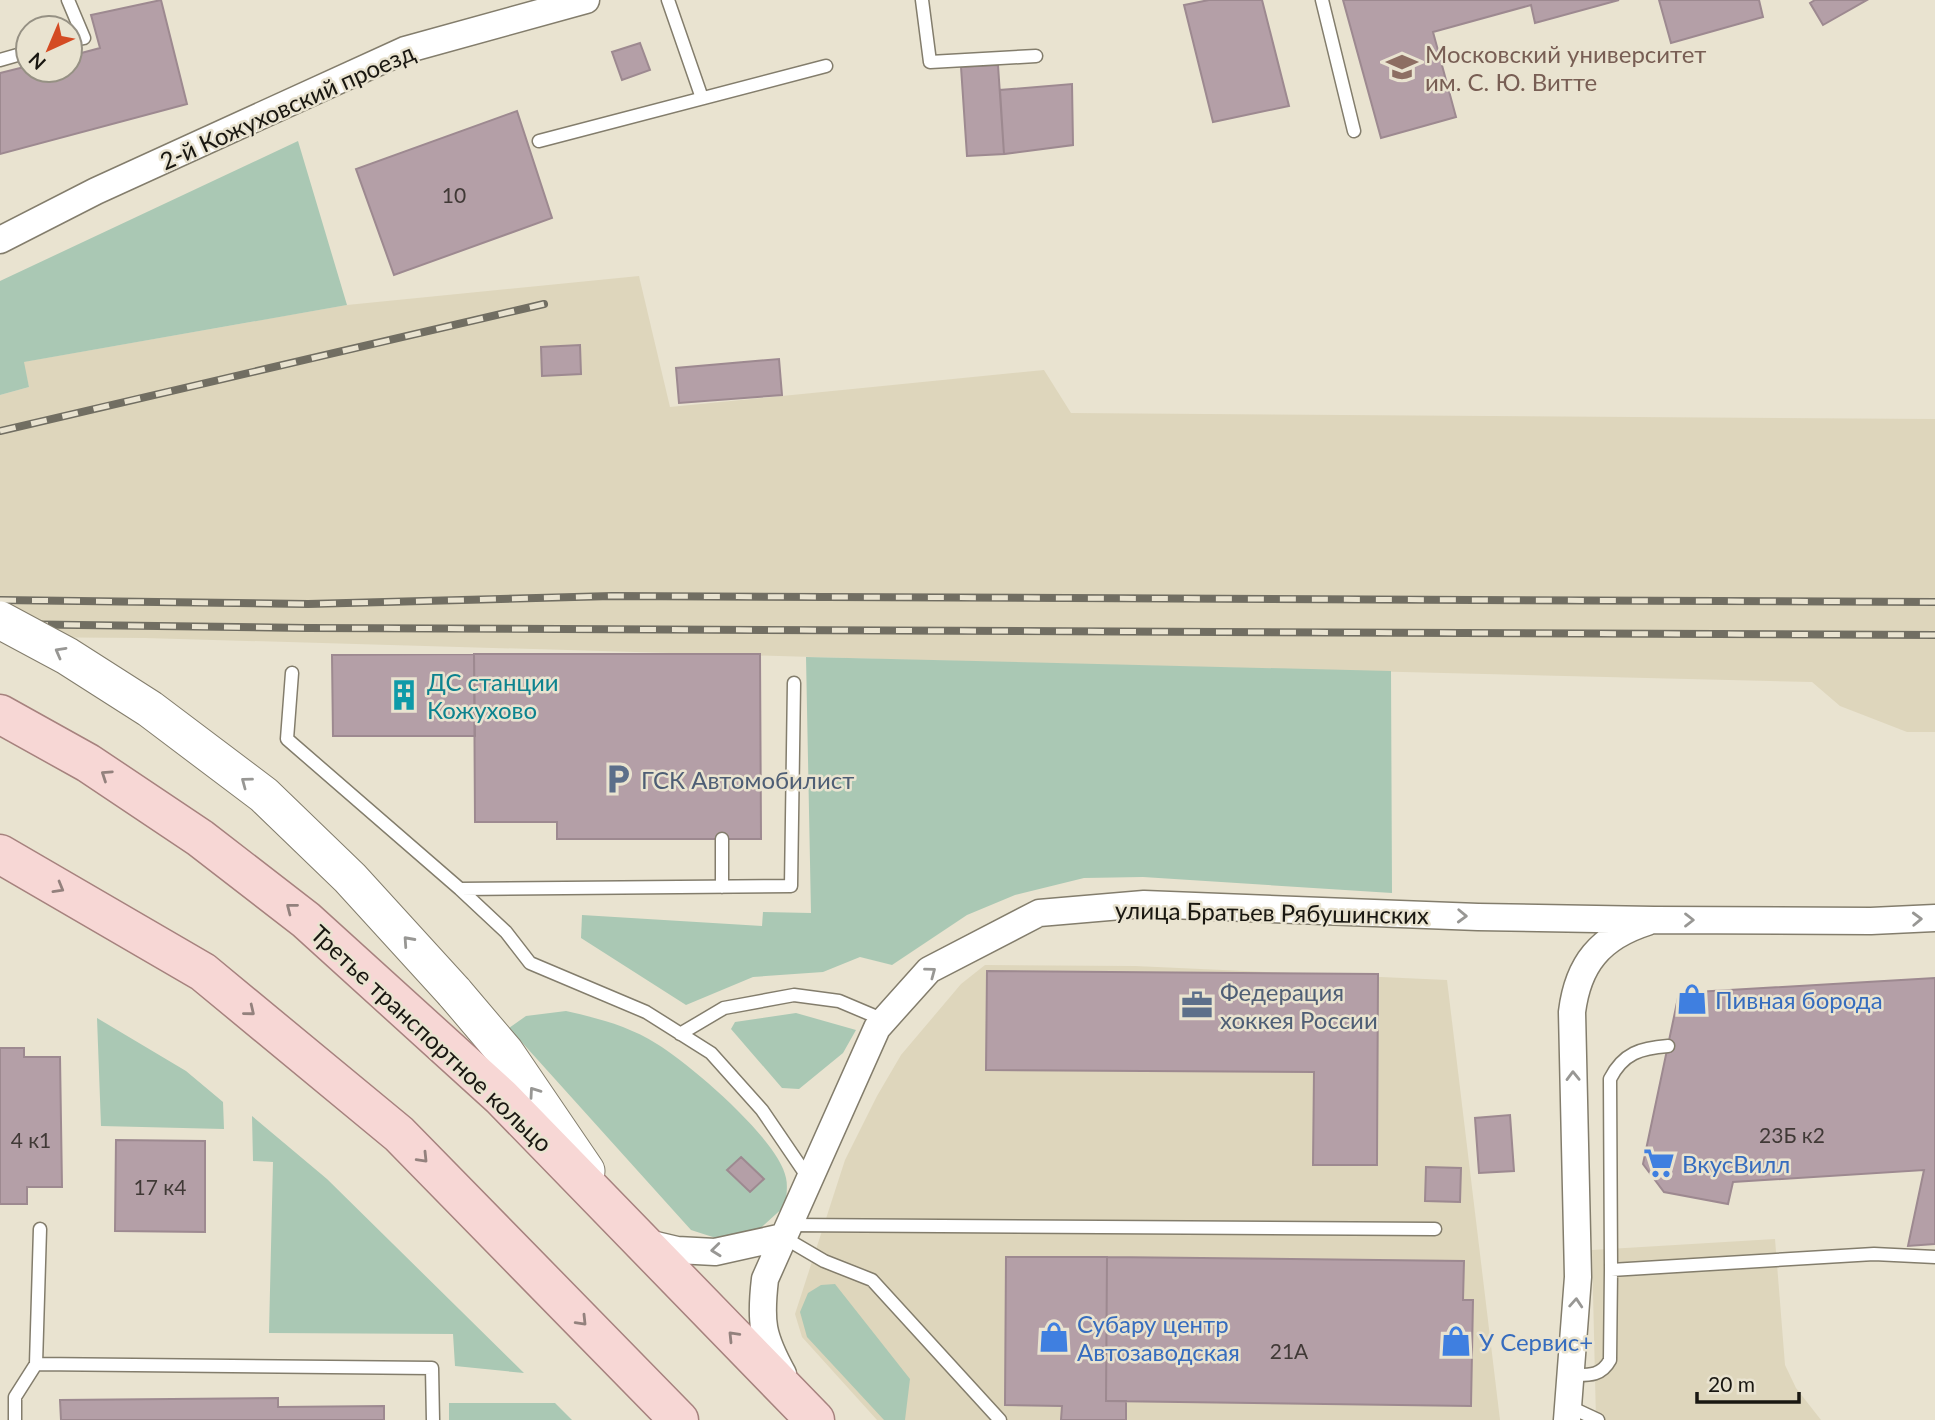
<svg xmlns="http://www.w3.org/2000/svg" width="1935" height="1420" viewBox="0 0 1935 1420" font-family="Lato,sans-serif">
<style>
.built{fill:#ded6bc}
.green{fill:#aac8b4}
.building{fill:#b49fa7;stroke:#9d8990;stroke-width:2}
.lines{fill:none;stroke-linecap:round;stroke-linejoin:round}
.service-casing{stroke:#837d6c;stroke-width:15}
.minor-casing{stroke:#837d6c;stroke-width:29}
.secondary-casing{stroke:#837d6c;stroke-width:39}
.primary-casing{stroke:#a6827e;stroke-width:41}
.service{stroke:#fff;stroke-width:12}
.minor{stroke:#fff;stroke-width:26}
.secondary{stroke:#fff;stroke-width:37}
.primary{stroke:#f7d7d5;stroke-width:38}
.rail-casing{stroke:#716e62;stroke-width:8}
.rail{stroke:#e9e3d0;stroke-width:5;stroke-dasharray:16;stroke-linecap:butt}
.secondary-bridge-casing{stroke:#837d6c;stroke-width:39;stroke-linecap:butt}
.secondary-bridge{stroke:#fff;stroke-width:37}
.oneway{stroke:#989794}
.oneway2{stroke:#93817d}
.labels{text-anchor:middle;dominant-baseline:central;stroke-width:5;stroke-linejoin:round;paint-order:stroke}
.number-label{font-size:21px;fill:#403936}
.education-label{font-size:24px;fill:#785e54;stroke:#e9e3d0;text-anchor:start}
.street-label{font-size:24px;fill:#191711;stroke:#e9e3d0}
.culture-label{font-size:24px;fill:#0d838f;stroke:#e9e3d0;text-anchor:start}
.service-label{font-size:24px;fill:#4e5e75;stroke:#e9e3d0;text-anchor:start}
.shop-label{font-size:24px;fill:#366cbe;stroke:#e9e3d0;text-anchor:start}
</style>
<rect width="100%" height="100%" fill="#e9e3d0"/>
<!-- built -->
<path class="built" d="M639,276L670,407L1044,370L1071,413L1935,419V732H1907L1840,706L1812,682L917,660L145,638L0,637V395L29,387L23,362L347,305Z
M985,965L1135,966L1447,980L1500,1420H877L802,1337L795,1314L845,1160L877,1096L901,1055L961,984Z
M1775,1239L1785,1365L1796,1388L1821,1420H1596L1592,1250Z"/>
<!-- green -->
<path class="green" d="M298,141L347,305L24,362L29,387L0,395V281Z
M806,657L1391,671L1392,893L1143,877L1084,878L1015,895L967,915L892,965L860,957L823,972L753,977L686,1005L581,938L582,915L762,926L763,912L811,913Z
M566,1011C597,1018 629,1026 657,1044C690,1064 779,1140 786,1178C788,1186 786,1196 786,1205L755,1233L719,1239L691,1230L509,1028L526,1016Z
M796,1013L856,1030L843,1053L799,1089L782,1088L731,1029L735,1022Z
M97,1018L186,1071L223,1102L224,1129L101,1126Z
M252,1116L327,1179L524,1373L455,1366L453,1334L269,1333L273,1162L253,1161Z
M835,1284L910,1379L905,1420H884L807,1337L800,1312L808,1293L821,1285Z
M449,1403H555L572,1420H449Z"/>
<!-- building -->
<path class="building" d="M161,0L187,104L0,154V73L28,66V70H70V56L100,48L91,15Z
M1209,0H1262L1289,106L1213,122L1184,5Z
M1343,0H1619L1535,23L1531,5L1433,32L1456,117L1381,138Z
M1659,0H1759L1763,17L1671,43Z
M1815,0H1867L1823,25L1810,3Z
M640,43L650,70L622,80L612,52Z
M998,65L1004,154L967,156L961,67Z
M1072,84L1073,145L1004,154L1000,90Z
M517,111L552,218L394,275L356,169Z
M517,111L552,218L394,275L356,169Z
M580,345L581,374L542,376L541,347Z
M779,359L782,395L679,403L676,368Z
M474,654H760L761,839H557V822H475Z
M474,654L475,736H333L332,655Z
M987,971L1378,974L1377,1165H1313L1314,1072L986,1070Z
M1935,978V1244L1908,1246L1924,1170L1733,1182L1728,1204L1664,1192L1643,1164L1679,993Z
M0,1048H24V1057H60L62,1187H27V1204H0Z
M1510,1115L1514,1171L1479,1173L1475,1118Z
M116,1140L205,1141V1232L115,1231Z
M741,1157L764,1179L750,1192L727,1170Z
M1426,1167L1461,1168L1460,1202L1425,1201Z
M1006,1257H1107L1106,1401H1126V1420H1061L1062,1406L1005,1405Z
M1107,1257L1464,1261L1463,1300H1473L1471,1406L1106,1401Z
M278,1398V1407L384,1406V1420H61L60,1400Z"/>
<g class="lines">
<defs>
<path id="service" d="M68,0L84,38L70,41
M668,0L702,98
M922,0L930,62L1036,56
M1322,0L1354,131
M0,60L28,52
M539,141L826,66
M292,673L287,739L460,889L506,932L530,963L646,1012L711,1053L762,1110L809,1179
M722,839V887
M460,889L791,886L794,683
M680,1034L724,1008L794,995L839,1001L884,1020
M788,1225L1435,1229
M783,1237L824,1261L872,1280L1000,1420
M1611,1270L1610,1079C1623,1053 1641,1048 1668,1046
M36,1364L432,1368L433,1420
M1571,1375C1587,1375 1601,1377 1610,1360L1611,1270L1874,1254L1935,1257
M1568,1406L1598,1420
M15,1420V1397L36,1364L40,1229"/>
<path id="minor" d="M0,240L96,191L405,50L586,0
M643,1242L677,1250L715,1252L783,1237
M783,1374C762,1336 760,1322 765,1279L877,1028L929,970L1039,913L1144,904L1478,917L1654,920L1871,921L1935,918
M1567,1420L1578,1277L1572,1012C1578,964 1600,937 1647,922"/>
<path id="secondary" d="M454,992L505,1052L586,1171"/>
<path id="primary" d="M0,714L88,763L200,838L306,920L501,1097L815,1420
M0,854L203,972L399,1134L679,1420"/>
</defs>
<!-- service casing -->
<use href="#service" class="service-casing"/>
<!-- minor casing -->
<use href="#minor" class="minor-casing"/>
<!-- secondary casing -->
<use href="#secondary" class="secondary-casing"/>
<!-- primary casing -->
<use href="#primary" class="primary-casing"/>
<!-- service -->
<use href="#service" class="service"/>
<!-- minor -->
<use href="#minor" class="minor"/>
<!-- secondary -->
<use href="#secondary" class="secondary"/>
<!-- primary -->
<use href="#primary" class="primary"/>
<defs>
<path id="rail" d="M0,431L544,304
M0,600L308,604L612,596L1935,602
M0,624L307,628L1935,635"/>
</defs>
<!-- rail casing -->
<use href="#rail" class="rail-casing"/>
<!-- rail -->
<use href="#rail" class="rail"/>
<defs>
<path id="secondary-bridge" d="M0,620L67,656L150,709L264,795L350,878L454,992"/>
</defs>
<!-- secondary-bridge casing -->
<use href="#secondary-bridge" class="secondary-bridge-casing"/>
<!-- secondary-bridge -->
<use href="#secondary-bridge" class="secondary-bridge"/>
</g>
<!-- one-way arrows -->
<defs><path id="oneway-chevron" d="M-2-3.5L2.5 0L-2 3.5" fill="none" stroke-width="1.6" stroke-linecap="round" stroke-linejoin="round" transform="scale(1.75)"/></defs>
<g class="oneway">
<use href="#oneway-chevron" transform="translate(60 652) rotate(-151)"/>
<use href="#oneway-chevron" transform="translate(246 782) rotate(-143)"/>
<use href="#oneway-chevron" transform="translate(1462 916) rotate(2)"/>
<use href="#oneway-chevron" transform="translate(1917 919) rotate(-2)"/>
<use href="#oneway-chevron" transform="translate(1689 920)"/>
<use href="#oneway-chevron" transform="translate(408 941) rotate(-132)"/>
<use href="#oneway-chevron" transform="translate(931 972) rotate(-37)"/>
<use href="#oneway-chevron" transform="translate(1573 1076) rotate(-91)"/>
<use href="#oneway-chevron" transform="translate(534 1092) rotate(-125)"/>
<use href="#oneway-chevron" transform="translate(716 1250) rotate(174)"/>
<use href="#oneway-chevron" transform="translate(1576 1303) rotate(-86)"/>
</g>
<g class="oneway2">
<use href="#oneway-chevron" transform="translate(106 775) rotate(-146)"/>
<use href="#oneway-chevron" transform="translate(59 888) rotate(30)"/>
<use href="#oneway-chevron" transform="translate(291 908) rotate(-142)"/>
<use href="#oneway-chevron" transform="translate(250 1011) rotate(39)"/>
<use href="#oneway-chevron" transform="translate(423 1158) rotate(46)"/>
<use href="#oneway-chevron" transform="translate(582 1321) rotate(46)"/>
<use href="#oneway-chevron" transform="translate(733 1336) rotate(-134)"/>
</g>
<!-- icons -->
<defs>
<symbol id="university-bare" viewBox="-9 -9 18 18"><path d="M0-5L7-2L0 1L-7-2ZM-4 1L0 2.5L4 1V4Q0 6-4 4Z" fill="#8d6e63" stroke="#e9e3d0" stroke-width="2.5" paint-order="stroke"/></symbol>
<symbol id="building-bare" viewBox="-9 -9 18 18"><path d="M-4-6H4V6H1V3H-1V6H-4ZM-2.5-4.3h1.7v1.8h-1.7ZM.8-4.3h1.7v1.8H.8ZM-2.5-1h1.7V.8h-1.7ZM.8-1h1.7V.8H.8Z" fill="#0f9aa8" stroke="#e9e3d0" stroke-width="2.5" paint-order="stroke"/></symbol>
<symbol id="parking-bare" viewBox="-9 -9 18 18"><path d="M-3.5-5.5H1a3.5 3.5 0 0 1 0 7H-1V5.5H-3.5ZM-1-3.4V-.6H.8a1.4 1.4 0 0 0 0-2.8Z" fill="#5c6f8a" stroke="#e9e3d0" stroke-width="2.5" paint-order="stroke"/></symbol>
<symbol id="shop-bare" viewBox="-9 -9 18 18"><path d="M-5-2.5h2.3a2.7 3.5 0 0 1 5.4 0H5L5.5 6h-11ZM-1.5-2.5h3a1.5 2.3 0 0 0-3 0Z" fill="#3f7fe0" stroke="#e9e3d0" stroke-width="2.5" paint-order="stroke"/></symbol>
<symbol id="office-bare" viewBox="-9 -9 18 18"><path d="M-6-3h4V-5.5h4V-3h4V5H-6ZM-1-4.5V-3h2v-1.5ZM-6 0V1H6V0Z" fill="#5c6f8a" stroke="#e9e3d0" stroke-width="2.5" paint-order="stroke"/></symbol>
<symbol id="supermarket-bare" viewBox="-9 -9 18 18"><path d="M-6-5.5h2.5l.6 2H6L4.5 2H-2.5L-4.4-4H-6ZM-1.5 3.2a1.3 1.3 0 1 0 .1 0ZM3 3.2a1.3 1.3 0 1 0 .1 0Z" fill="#3f7fe0" stroke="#e9e3d0" stroke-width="2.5" paint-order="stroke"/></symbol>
</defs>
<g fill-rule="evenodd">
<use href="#university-bare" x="1380" y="45" width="44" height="44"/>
<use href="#building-bare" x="382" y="673" width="44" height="44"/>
<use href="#parking-bare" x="596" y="757" width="44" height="44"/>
<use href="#shop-bare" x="1670" y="977" width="44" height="44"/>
<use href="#office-bare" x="1175" y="983" width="44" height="44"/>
<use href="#supermarket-bare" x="1637" y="1141" width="44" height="44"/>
<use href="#shop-bare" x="1032" y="1315" width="44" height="44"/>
<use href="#shop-bare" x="1434" y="1319" width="44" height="44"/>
</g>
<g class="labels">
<!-- number labels -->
<g class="number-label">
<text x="454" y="194">10</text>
<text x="1792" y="1134">23Б к2</text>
<text x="31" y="1139">4 к1</text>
<text x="160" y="1186">17 к4</text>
<text x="1289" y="1350">21А</text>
</g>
<!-- education labels -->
<g class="education-label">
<text x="1425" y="53">Московский университет<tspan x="1425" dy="28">им. С. Ю. Витте</tspan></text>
</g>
<!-- street labels -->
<g class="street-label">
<text transform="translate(287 106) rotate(-24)">2-й Кожуховский проезд</text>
<text transform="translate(1272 912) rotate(1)">улица Братьев Рябушинских</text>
<text transform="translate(432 1038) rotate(43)">Третье транспортное кольцо</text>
</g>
<!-- culture labels -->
<g class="culture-label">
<text x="427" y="681">ДС станции<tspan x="427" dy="28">Кожухово</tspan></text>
</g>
<!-- service labels -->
<g class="service-label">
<text x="641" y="779">ГСК Автомобилист</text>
<text x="1220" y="991">Федерация<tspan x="1220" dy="28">хоккея России</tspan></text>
</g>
<!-- shop labels -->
<g class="shop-label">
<text x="1715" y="999">Пивная борода</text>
<text x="1682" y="1163">ВкусВилл</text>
<text x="1077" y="1323">Субару центр<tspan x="1077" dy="28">Автозаводская</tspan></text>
<text x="1479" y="1341">У Сервис+</text>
</g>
</g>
<!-- north arrow -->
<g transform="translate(49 49) rotate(224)"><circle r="33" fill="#e9e3d0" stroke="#969184" stroke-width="2"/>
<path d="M0-5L12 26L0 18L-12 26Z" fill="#d44b23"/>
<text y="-10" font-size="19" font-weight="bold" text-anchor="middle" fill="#191711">N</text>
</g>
<!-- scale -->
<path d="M1697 1392v10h102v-10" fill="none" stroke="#191711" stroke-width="3.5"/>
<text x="1708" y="1392" font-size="21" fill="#191711" stroke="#e9e3d0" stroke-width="5" paint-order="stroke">20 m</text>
</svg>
